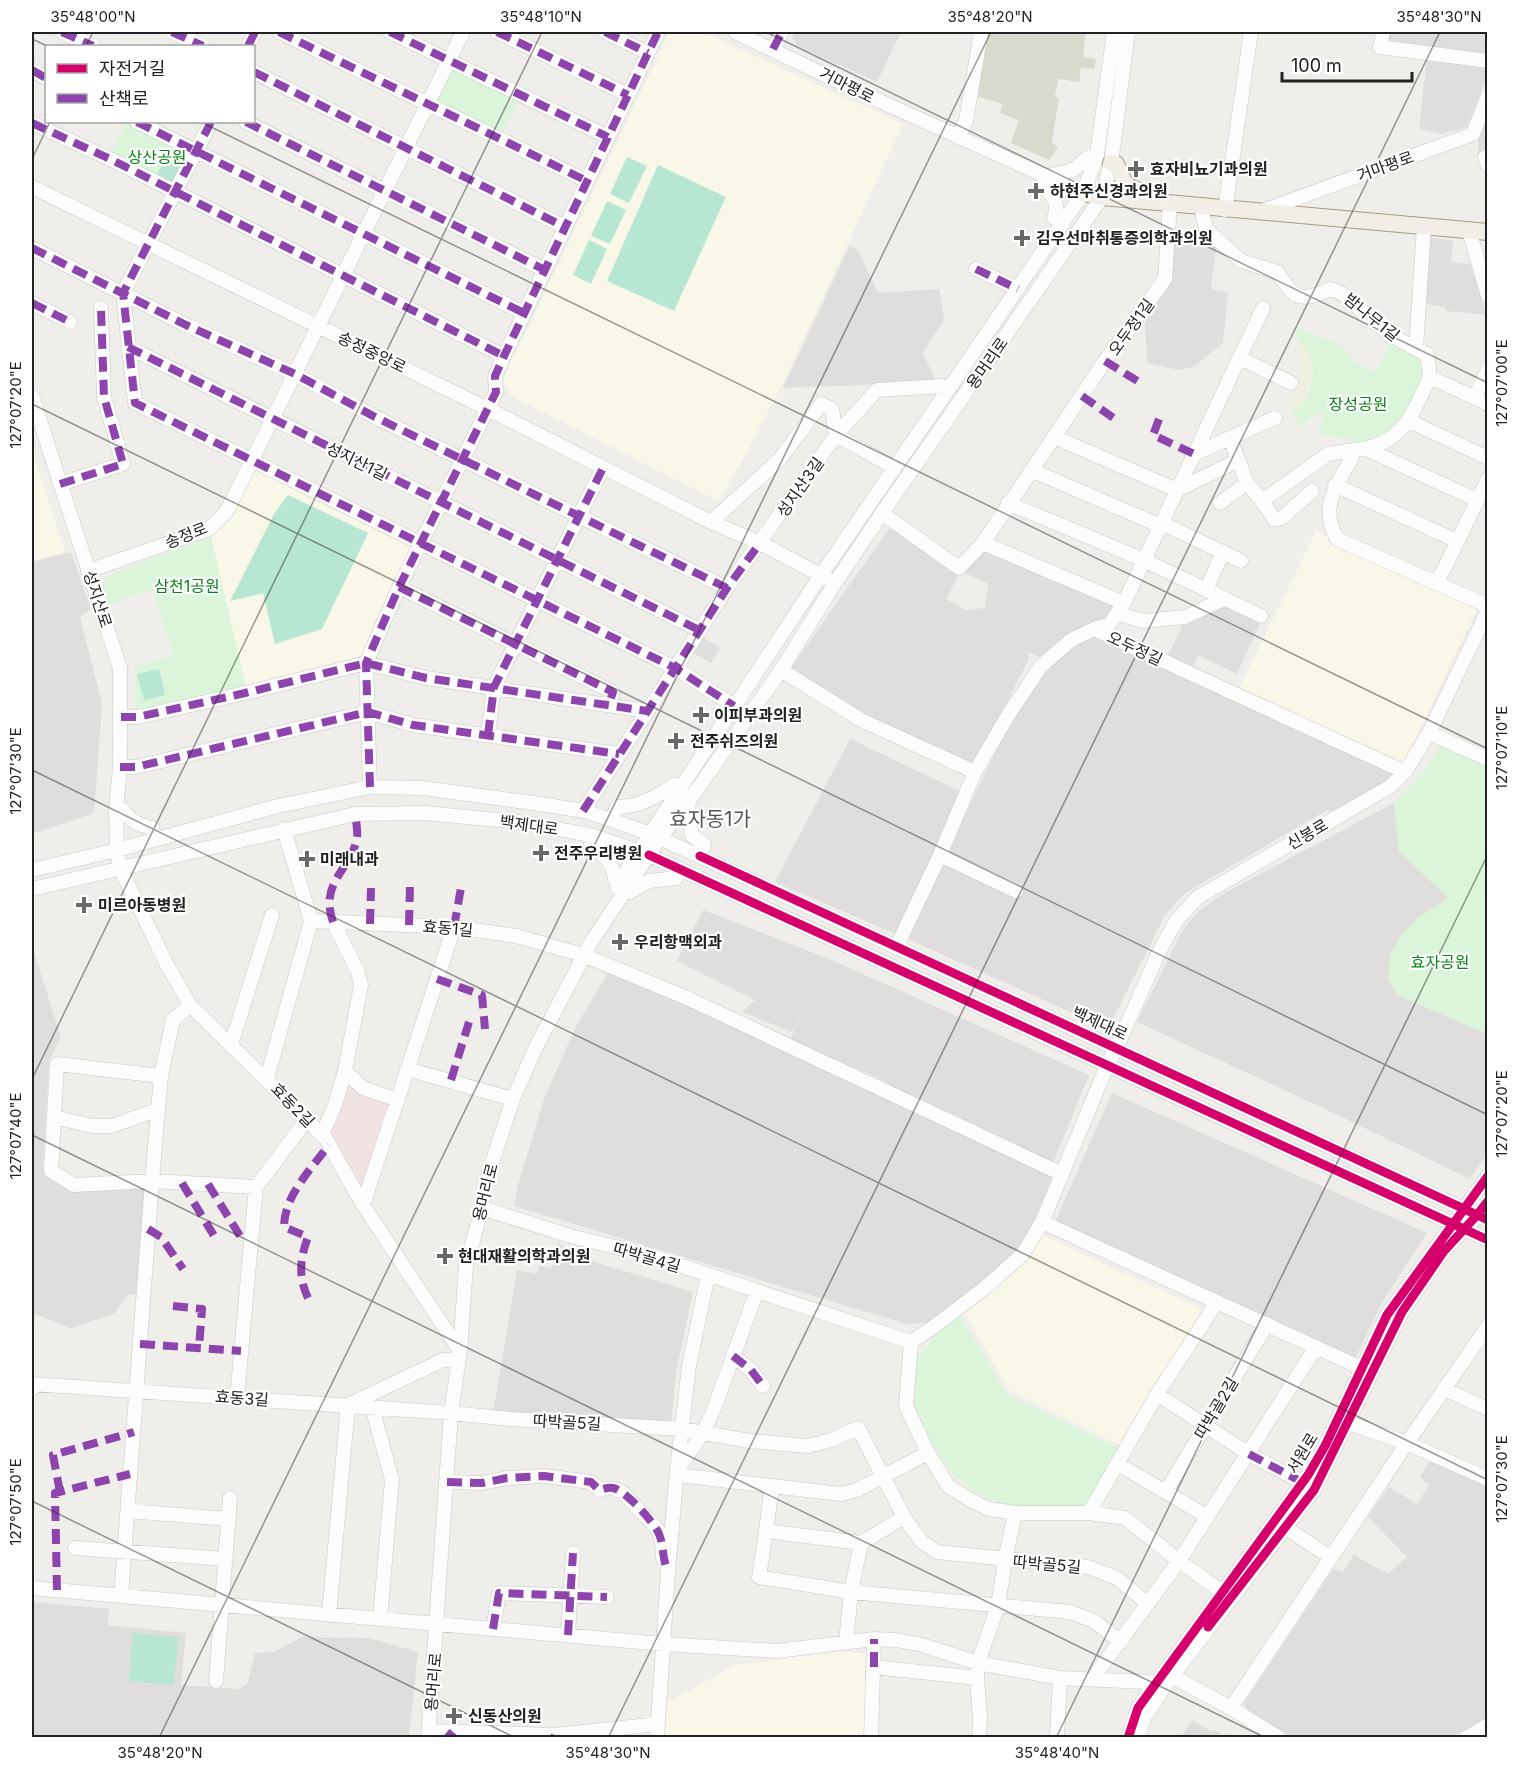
<svg xmlns="http://www.w3.org/2000/svg" width="1519" height="1769" viewBox="0 0 1519 1769" font-family="Inter,'Noto Sans KR',sans-serif">
<style>
.residential{fill:#dfdedc}
.commercial{fill:#f1e3e1}
.education{fill:#f8f7e8}
.construction{fill:#d9d9cd}
.farmland{fill:#efefdf}
.park{fill:#daf5da}
.pitch{fill:#b7e6d2}
.parking{fill:#e0dfde}
.lines{fill:none;stroke-linecap:round;stroke-linejoin:round}
.minor-casing{stroke:#c9c8c7;stroke-width:15}
.major-casing{stroke:#a79c86;stroke-width:18}
.minor{stroke:#fdfcfc;stroke-width:14}
.major{stroke:#f3ede7;stroke-width:16}
.quiet{stroke:#8e44ad;stroke-width:8;stroke-dasharray:15 8;stroke-linecap:butt}
.cycleway-casing{stroke:#fff;stroke-width:13}
.cycleway{stroke:#d6006c;stroke-width:9}
.ticks{fill:none;stroke:#222;stroke-width:1.5;stroke-opacity:0.45}
.poi-dot{fill:#6a6968;stroke:#fff;stroke-width:2}
.labels{text-anchor:middle;dominant-baseline:central;stroke-width:4.5;stroke-linejoin:round;paint-order:stroke}
.street-label{font-size:16px;fill:#222;stroke:#fff}
.park-label{font-size:16px;fill:#0c8416;stroke:#fff}
.poi-label{font-size:16px;font-weight:bold;fill:#222;stroke:#fff;text-anchor:start}
.quarter-label{font-size:20px;fill:#555;stroke:#fff}
.neatline{fill:none;stroke:#222;stroke-width:2}
.ticks-label{font-size:15px;text-anchor:middle;fill:#222}
</style>
<rect width="100%" height="100%" fill="#f0eeeb"/>
<!-- residential -->
<path class="residential" d="M795,32H901L877,82L797,46L792,37Z
M1387,32H1487V54L1386,41Z
M1427,57L1487,63V76L1467,127L1442,134L1419,129Z
M1487,113V159H1478V135Z
M1172,233L1208,235L1217,242L1211,289L1228,292L1223,343L1195,366L1179,370L1147,363L1145,323L1168,281Z
M1427,237L1453,241L1451,262L1470,264L1487,315L1446,311L1444,307L1422,303Z
M850,245L858,250L878,293L939,289L944,319L923,353L936,382L783,388Z
M891,526L960,570L947,599L965,610L985,608L988,584L961,571L983,546L1118,604L1108,621L1044,658L1027,652L1029,659L974,766L872,720L790,669Z
M71,552L91,609L80,617L102,703L94,813L32,834V562Z
M1225,602L1262,620L1237,674L1198,655L1191,670L1404,768L1381,789L1336,812L1327,810L1185,893L1165,915L1108,1029L908,939L944,858L1010,722L1036,684L1062,655L1082,640L1102,630L1166,659L1185,620Z
M850,739L964,793L898,935L775,882Z
M1394,803L1399,851L1447,896L1443,902L1418,918L1388,979L1398,995L1487,1034V1154L1470,1179L1319,1106L1137,1022L1183,929L1200,910L1226,892Z
M703,910L827,958L1089,1075L1053,1163L937,1116L881,1079L790,1040L804,1007L792,1032L742,1012L755,1000L677,961Z
M32,948L33,949L61,1037L49,1061L43,1168L74,1185L152,1181L144,1293L127,1295L114,1314L71,1328L35,1314L32,1345Z
M608,973L682,1002L1053,1177L1035,1218L1019,1248L1001,1269L927,1323L907,1324L514,1206L518,1185L544,1099L576,1026Z
M1112,1093L1427,1233L1383,1301L1354,1361L1055,1222Z
M557,1242L585,1259L693,1292L676,1372L670,1435L491,1424L517,1270L537,1274L539,1266L552,1268Z
M1432,1457L1487,1483L1488,1715L1481,1723L1462,1731L1452,1737H1287L1248,1711L1244,1703L1333,1569L1343,1572L1354,1555L1388,1574L1407,1557L1368,1517L1389,1487L1417,1504L1429,1485L1420,1477Z
M32,1602L109,1609L108,1625L186,1633L181,1685L239,1689L247,1684L255,1653L274,1652L302,1637L369,1638L418,1652L409,1737H32Z
M1192,1720L1212,1732L1215,1730L1225,1737L1229,1734L1231,1737H1181Z"/>
<!-- commercial -->
<path class="commercial" d="M345,1078L396,1101L362,1190L328,1127Z"/>
<!-- education -->
<path class="education" d="M670,32H703L903,124L781,387L741,463L718,501L511,396L503,380Z
M32,450L65,552L32,561Z
M256,469L414,548L360,658L246,687L211,537L232,517Z
M1316,531L1477,608L1403,764L1239,689Z
M1042,1235L1202,1309L1127,1449L1009,1390L964,1312L1013,1274Z
M841,1651L870,1654L865,1737L692,1738L690,1735L678,1737L657,1738L659,1707L735,1665Z"/>
<!-- construction -->
<path class="construction" d="M983,32H1086L1083,57L1096,59L1094,69L1081,68L1079,82L1058,79L1055,96L1059,98L1052,142L1058,148L1049,160L1011,143L1019,120L1000,113L1003,104L973,95Z"/>
<!-- farmland -->
<path class="farmland" d="M1298,343L1308,351L1313,365L1312,380L1307,396L1301,408L1292,413L1287,402L1293,396L1298,384Z"/>
<!-- park -->
<path class="park" d="M452,66L519,99L501,136L434,104Z
M127,122H133L190,149L172,187L109,157Z
M1297,327C1318,338 1344,339 1355,363L1376,372L1387,350L1393,341L1422,356L1425,376L1407,415L1396,428L1368,440L1359,442L1317,433L1320,428L1323,413H1317L1300,428L1292,413C1310,403 1319,372 1308,353C1304,346 1298,343 1294,334Z
M211,537L246,687L138,713L135,706V667L173,655L152,589L111,605C102,596 101,589 105,577Z
M1441,743L1487,758V1034L1398,995L1388,979L1390,955L1401,935L1418,918L1443,902L1447,897L1399,851L1394,803C1411,785 1432,766 1441,743Z
M959,1314L1007,1395L1123,1450L1086,1511L1001,1504L977,1493L954,1475L928,1440L913,1411V1380L920,1354L944,1325Z"/>
<!-- pitch -->
<path class="pitch" d="M168,152L183,159L171,184L156,177Z
M627,157L647,166L629,203L610,194Z
M658,165L726,197L674,311L607,281Z
M607,201L626,210L610,244L591,236Z
M589,240L607,249L591,284L573,275Z
M288,495L368,533L322,629L275,644L263,593L230,601L274,514Z
M159,669L165,695L144,700L137,674Z
M133,1633L178,1637L174,1685L129,1681Z"/>
<!-- parking -->
<path class="parking" d="M703,637L720,648L711,663L693,653Z"/>
<g class="lines">
<defs>
<path id="minor" d="M62,32L93,46
M172,32L203,46
M279,32L587,181
M390,32L608,137
M497,32L628,95
M605,32L648,53
M735,32L873,98L1083,193
M1383,32L1380,47L1488,61
M248,46L255,32
M773,49L782,32
M32,70L46,78
M254,72L565,227
M137,122L524,313
M211,122L123,293L135,403L675,668L734,706
M246,122L545,270
M32,123L110,159L504,356
M958,137L966,121L981,32
M1485,157L1488,165
M32,187L488,409L711,522L760,543L828,579
M1201,207L1206,229L1241,261L1277,272C1295,299 1300,303 1330,289C1348,294 1355,305 1368,317C1382,330 1399,340 1416,349
M1225,210L1251,32
M1262,211L1473,134L1488,96
M1063,224L1054,218C1060,205 1053,196 1044,187L1048,176L1073,170L1087,158L1097,155
M1424,226L1416,349L1427,354L1430,377L1488,404
M1469,230L1488,296
M32,248L186,325L295,374L375,417L727,588
M976,269L1018,289
M32,303L70,322
M128,347L699,630
M1240,358L1291,383
M1430,377C1411,416 1404,444 1355,450C1341,483 1317,502 1337,539L1488,606
M32,396L120,668V767L116,810L117,850L120,868L167,965L190,1005L326,1139L363,1205L460,1351
M1474,398L1488,370
M1409,421L1488,458
M1054,437L1177,490L1237,461
M1230,438L1247,483L1262,501L1274,519L1282,518L1312,491
M1366,449L1477,500
M1194,454L1275,418
M1031,470L1156,524L1162,523L1241,561
M60,484L123,464L104,397L101,308
M1335,485L1457,541
M1262,501L1328,454L1355,450
M1008,503L1144,560L1261,616
M1220,503L1247,483
M882,513L959,568L983,543L1124,603L1110,624L1094,629L1405,772
M711,522L780,459L821,404L832,409L836,435L895,468
M983,543L1105,361L1165,279L1170,203
M88,571L209,529L227,511L463,32
M1437,583L1488,479
M399,587L613,692L609,704
M1206,590L1223,552
M1124,603L1263,308
M1117,614L1144,621L1185,617L1224,599
M781,670L861,720L975,772
M121,717H138L245,693L366,663L426,678L647,711
M1429,733L1488,759
M488,735L494,687L603,468
M120,767H136L368,712L413,725L619,754
M370,787L366,663L399,587L496,392L495,376L504,356L658,32
M689,801L688,813L692,835L704,845L700,856
M116,810H123C130,821 139,825 152,828L155,839
M583,811L727,588L836,435L877,390L942,386L948,390
M612,820L617,807C639,807 656,797 674,785L681,790
M594,836L591,844C602,853 614,864 615,879L620,882
M940,855L1016,891
M32,870L117,850L278,806L370,787L423,788L533,803L585,811L651,834L1488,1220
M617,887L639,851L821,575L1083,193L1097,155L1114,32
M32,889L355,814L425,813L528,823L594,836L649,855L1488,1240
M626,890L630,892L649,881L676,878L681,870
M311,921L454,927L516,936L583,955L685,997L1062,1174
M333,922L358,972L361,985L345,1071L363,1088L398,1100
M896,948L940,855L975,772L1007,717L1041,666L1071,640L1094,629
M190,1005L173,1020L161,1076L152,1181L256,1187
M231,1045L272,915
M407,1069L513,1099
M267,1078L311,921L284,829
M54,1117L92,1126H111L157,1110
M322,1135L335,1105L345,1071
M363,1205L454,927
M482,1208L570,1236L649,1255L911,1342
M1042,1222L1370,1372
M733,1356L751,1370L763,1386
M32,1389V1384L451,1413L511,1419L682,1429L749,1441L808,1446L831,1440L858,1428L904,1517L921,1541L937,1552L1088,1567L1117,1578L1148,1604
M1444,1389L1488,1409
M1157,1394L1249,1454L1298,1480
M237,1398L256,1187L307,1119
M372,1407L392,1480L380,1619
M1342,1421L1407,1443L1488,1479
M1118,1464L1208,1517
M678,1469L703,1433L712,1414L757,1291
M677,1475L841,1494L857,1490L928,1453
M447,1482L482,1483L507,1478L544,1476L591,1482L599,1490C621,1484 625,1495 638,1509C656,1527 663,1529 663,1558
M1166,1491L1267,1324
M128,1511L229,1519
M1089,1513L1157,1394L1217,1302
M904,1517L861,1543L766,1531L759,1577L851,1592L1070,1612L1094,1621L1121,1642
M1286,1528L1330,1557
M766,1531L772,1486
M75,1548L226,1559
M32,1588L663,1644L777,1651L874,1639L896,1640L922,1645L978,1663L1060,1678L1167,1683
M121,1596L152,1181L74,1185L51,1171L57,1064L161,1076
M1231,1598L1179,1561L1125,1518L1089,1513H1015L989,1509L974,1502L948,1486L928,1453L906,1406L911,1342L932,1328L986,1287L1023,1254L1042,1222L1107,1066L1117,1047L1159,952L1176,921L1198,897L1391,786L1405,772L1429,733L1488,610
M329,1615L348,1405L443,1360L458,1359
M493,1629L499,1593L607,1597
M568,1635L573,1553
M846,1641L851,1592L861,1543
M874,1667L977,1678
M1166,1673L1231,1708L1279,1738
M1093,1678L1179,1561L1316,1347
M216,1681L230,1498
M1231,1708L1407,1443L1488,1326
M429,1731L555,1735L658,1724
M428,1738L451,1413L460,1351L466,1266L482,1208L484,1187L513,1099L535,1049L590,944L660,838L689,801L781,670L835,583L882,513L1102,197L1111,163L1128,32
M657,1738L668,1571L677,1470L689,1366L708,1275
M871,1738L874,1639
M979,1738L980,1718L977,1678L978,1663L998,1606L1005,1560L1015,1513
M1057,1738L1060,1678
M1128,1738L1138,1708L1308,1475L1325,1446L1387,1315L1488,1176
M1137,1738L1145,1716L1167,1683L1314,1490L1402,1312L1444,1251L1477,1215L1488,1201
M1466,1738L1488,1725"/>
<path id="major" d="M1111,163L1116,164C1124,180 1122,187 1141,191L1140,200
M1083,193L1102,197L1488,232"/>
</defs>
<!-- minor casing -->
<use href="#minor" class="minor-casing"/>
<!-- major casing -->
<use href="#major" class="major-casing"/>
<!-- minor -->
<use href="#minor" class="minor"/>
<!-- major -->
<use href="#major" class="major"/>
<!-- quiet -->
<path class="quiet" d="M62,32L93,46
M172,32L203,46
M279,32L587,181
M390,32L608,137
M497,32L628,95
M605,32L648,53
M248,46L255,32
M773,49L782,32
M32,70L46,78
M254,72L565,227
M137,122L524,313
M211,122L123,293L135,403L675,668L734,706
M246,122L545,270
M32,123L110,159L504,356
M32,248L186,325L295,374L375,417L727,588
M976,269L1018,289
M32,303L70,322
M128,347L699,630
M1105,361L1139,382
M1082,396L1115,419
M1159,419L1153,435L1194,454
M60,484L123,464L104,397L101,308
M399,587L613,692L609,704
M121,717H138L245,693L366,663L426,678L647,711
M488,735L494,687L603,468
M120,767H136L368,712L413,725L619,754
M370,787L366,663L399,587L496,392L495,376L504,356L658,32
M583,811L727,588L760,543
M333,922C319,881 351,871 357,838C358,831 356,821 355,814
M370,924L371,888
M409,925L410,884
M454,927L462,882
M437,979L482,995L485,1029
M451,1080L469,1022
M182,1183L216,1239
M208,1184L240,1236
M148,1229L161,1237L183,1269
M308,1298C298,1277 300,1258 308,1237L284,1227C284,1196 311,1169 329,1145
M173,1306L202,1309L199,1348
M140,1344L241,1351
M733,1356L751,1370L763,1386
M1249,1454L1298,1480
M447,1482L482,1483L507,1478L544,1476L591,1482L599,1490C603,1489 609,1487 613,1488C625,1490 655,1523 659,1534C664,1546 662,1559 668,1571
M60,1492L53,1455L134,1432
M57,1590L55,1493L130,1474
M493,1629L499,1593L607,1597
M568,1635L573,1553
M874,1667V1639
M447,1732L454,1738
M554,1738L555,1735"/>
<defs>
<path id="cycleway" d="M649,855L1488,1240
M700,856L1488,1220
M1208,1627L1314,1490L1402,1312L1444,1251L1477,1215L1488,1201
M1128,1738L1138,1708L1308,1475L1325,1446L1387,1315L1488,1176"/>
</defs>
<!-- cycleway casing -->
<use href="#cycleway" class="cycleway-casing"/>
<!-- cycleway -->
<use href="#cycleway" class="cycleway"/>
</g>
<!-- ticks -->
<path class="ticks" d="M766,32L1488,383M32,39L47,46M86,46L93,32M201,122L1488,749M32,159L50,122M32,404L1488,1115M32,770L1488,1480M32,1079L542,32M32,1135L1266,1738M32,1501L516,1738M159,1738L991,32M608,1738L1440,32M1056,1738L1488,854"/>
<!-- markers -->
<g class="poi-dot">
<path d="M1133 160h6v6h6v6h-6v6h-6v-6h-6v-6h6z"/>
<path d="M1033 182h6v6h6v6h-6v6h-6v-6h-6v-6h6z"/>
<path d="M1019 229h6v6h6v6h-6v6h-6v-6h-6v-6h6z"/>
<path d="M698 706h6v6h6v6h-6v6h-6v-6h-6v-6h6z"/>
<path d="M673 732h6v6h6v6h-6v6h-6v-6h-6v-6h6z"/>
<path d="M538 844h6v6h6v6h-6v6h-6v-6h-6v-6h6z"/>
<path d="M304 850h6v6h6v6h-6v6h-6v-6h-6v-6h6z"/>
<path d="M81 896h6v6h6v6h-6v6h-6v-6h-6v-6h6z"/>
<path d="M617 933h6v6h6v6h-6v6h-6v-6h-6v-6h6z"/>
<path d="M442 1247h6v6h6v6h-6v6h-6v-6h-6v-6h6z"/>
<path d="M451 1707h6v6h6v6h-6v6h-6v-6h-6v-6h6z"/>
</g>
<g class="labels">
<!-- street labels -->
<g class="street-label">
<text transform="translate(847 85) rotate(27)">거마평로</text>
<text transform="translate(1385 166) rotate(-20)">거마평로</text>
<text transform="translate(1372 317) rotate(39)">밤나무1길</text>
<text transform="translate(1131 327) rotate(-54)">오두정1길</text>
<text transform="translate(372 352) rotate(26)">송정중앙로</text>
<text transform="translate(987 363) rotate(-55)">용머리로</text>
<text transform="translate(357 461) rotate(26)">성지산1길</text>
<text transform="translate(800 487) rotate(-55)">성지산3길</text>
<text transform="translate(186 535) rotate(-22)">송정로</text>
<text transform="translate(98 599) rotate(72)">성지산로</text>
<text transform="translate(1135 648) rotate(25)">오두정길</text>
<text transform="translate(529 825) rotate(8)">백제대로</text>
<text transform="translate(1307 834) rotate(-30)">신봉로</text>
<text transform="translate(448 928) rotate(5)">효동1길</text>
<text transform="translate(1100 1023) rotate(24)">백제대로</text>
<text transform="translate(293 1105) rotate(46)">효동2길</text>
<text transform="translate(485 1192) rotate(-76)">용머리로</text>
<text transform="translate(647 1257) rotate(16)">따박골4길</text>
<text transform="translate(242 1398) rotate(4)">효동3길</text>
<text transform="translate(1216 1408) rotate(-59)">따박골2길</text>
<text transform="translate(567 1422) rotate(3)">따박골5길</text>
<text transform="translate(1302 1453) rotate(-59)">서원로</text>
<text transform="translate(1047 1564) rotate(5)">따박골5길</text>
<text transform="translate(433 1682) rotate(-85)">용머리로</text>
</g>
<!-- park labels -->
<g class="park-label">
<text x="157" y="157">상산공원</text>
<text x="1358" y="404">장성공원</text>
<text x="187" y="586">삼천1공원</text>
<text x="1440" y="962">효자공원</text>
</g>
<!-- poi labels -->
<g class="poi-label">
<text x="1150" y="169">효자비뇨기과의원</text>
<text x="1050" y="191">하현주신경과의원</text>
<text x="1036" y="238">김우선마취통증의학과의원</text>
<text x="714" y="715">이피부과의원</text>
<text x="690" y="741">전주쉬즈의원</text>
<text x="554" y="853">전주우리병원</text>
<text x="320" y="859">미래내과</text>
<text x="98" y="905">미르아동병원</text>
<text x="634" y="942">우리항맥외과</text>
<text x="458" y="1256">현대재활의학과의원</text>
<text x="468" y="1716">신동산의원</text>
</g>
<!-- quarter labels -->
<g class="quarter-label">
<text x="710" y="819">효자동1가</text>
</g>
</g>
<!-- border -->
<rect width="1519" height="1769" fill="none" stroke="#ffffff" stroke-width="66"/>
<!-- legend -->
<rect x="45" y="45" width="210" height="78" fill="#ffffff" stroke="#a7a7a7" stroke-width="1.5"/>
<rect x="57" y="64" width="30" height="9" fill="#d6006c" stroke="#a7a7a7" stroke-width="1.5"/>
<text x="99" y="75" font-size="18" fill="#222222">자전거길</text>
<rect x="57" y="94" width="30" height="9" fill="#8e44ad" stroke="#a7a7a7" stroke-width="1.5"/>
<text x="99" y="105" font-size="18" fill="#222222">산책로</text>
<!-- scale -->
<path d="M1282 72v9h130v-9" fill="none" stroke="#222222" stroke-width="3"/>
<text x="1291" y="72" font-size="18" fill="#222222" stroke="#ffffff" stroke-width="4.5" paint-order="stroke">100 m</text>
<rect x="33" y="33" width="1453" height="1703" class="neatline"/>
<g class="ticks-label">
<text x="93" y="22">35°48'00"N</text>
<text x="541" y="22">35°48'10"N</text>
<text x="990" y="22">35°48'20"N</text>
<text x="1439" y="22">35°48'30"N</text>
<text transform="translate(1502 383) rotate(-90)" y="5">127°07'00"E</text>
<text transform="translate(16 405) rotate(-90)" y="5">127°07'20"E</text>
<text transform="translate(1502 748) rotate(-90)" y="5">127°07'10"E</text>
<text transform="translate(16 771) rotate(-90)" y="5">127°07'30"E</text>
<text transform="translate(1502 1114) rotate(-90)" y="5">127°07'20"E</text>
<text transform="translate(16 1136) rotate(-90)" y="5">127°07'40"E</text>
<text transform="translate(1502 1479) rotate(-90)" y="5">127°07'30"E</text>
<text transform="translate(16 1502) rotate(-90)" y="5">127°07'50"E</text>
<text x="160" y="1758">35°48'20"N</text>
<text x="608" y="1758">35°48'30"N</text>
<text x="1057" y="1758">35°48'40"N</text>
</g>
</svg>
